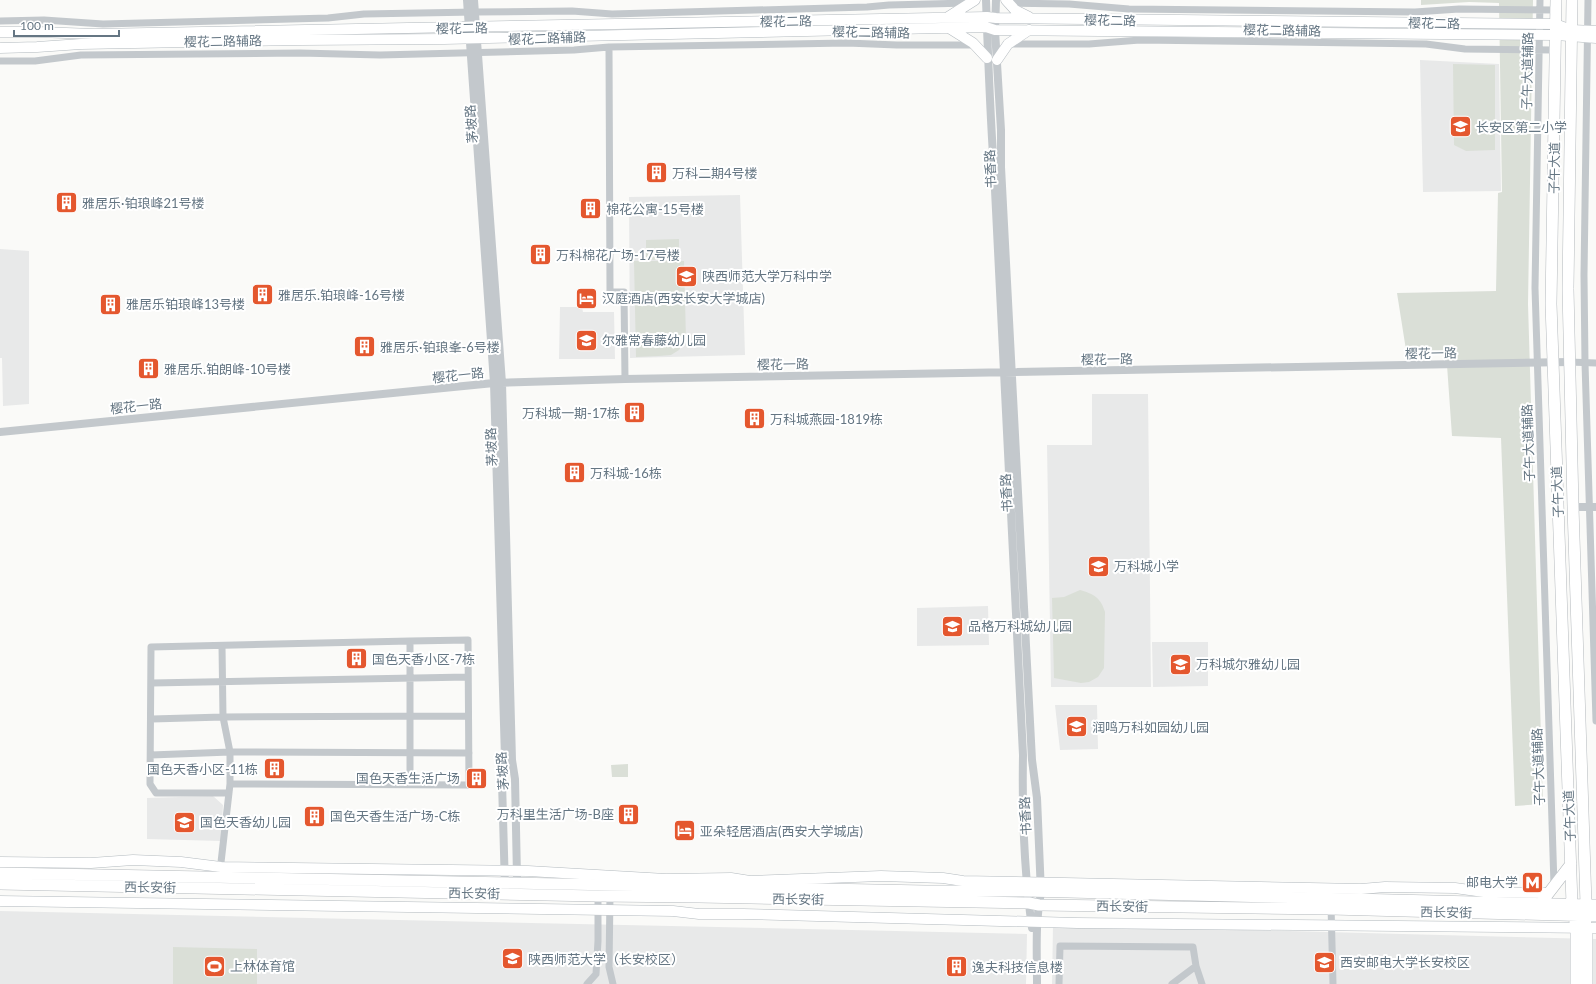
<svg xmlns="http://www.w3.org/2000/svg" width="1596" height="984" viewBox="0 0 1596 984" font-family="Lato,'Noto Sans SC',sans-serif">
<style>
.built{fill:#e8e9e9}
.green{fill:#dadfd7}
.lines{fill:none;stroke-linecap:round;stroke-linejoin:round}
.secondary-casing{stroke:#b3babf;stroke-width:11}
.primary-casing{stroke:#b5babe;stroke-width:12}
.minor{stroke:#c3c8cc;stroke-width:7}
.tertiary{stroke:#c3c8cc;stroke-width:8}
.secondary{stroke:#fff;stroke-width:10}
.primary{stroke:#fff;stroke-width:11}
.labels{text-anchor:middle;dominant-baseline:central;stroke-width:4;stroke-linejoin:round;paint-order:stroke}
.street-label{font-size:13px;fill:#657683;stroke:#fff}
.poi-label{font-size:13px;fill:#657683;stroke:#fff;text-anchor:start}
</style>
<rect width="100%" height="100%" fill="#fafaf8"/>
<!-- built -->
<path class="built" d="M1420,60L1499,64L1501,191L1423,192Z
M740,195L745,355L630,358L629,197Z
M0,249L29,251V404L3,406L2,358H0Z
M560,307H582L583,312H614L615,359H559Z
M1092,394H1148L1151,687H1051L1047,445H1092Z
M988,606L989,645L917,646V608Z
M1152,642H1208V686L1153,687Z
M1055,705H1097L1098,749L1060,750Z
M213,796L223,805L221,841L147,839V798Z
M0,911L1027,934L1026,984H0Z
M1053,925L1596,939V984H1052Z"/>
<!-- green -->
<path class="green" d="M1421,0H1533L1528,304L1543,804L1515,806L1501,438L1452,436L1446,351L1406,350L1397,293L1496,291L1498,193L1502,192L1499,3L1469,2L1421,5Z
M1453,64L1495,65V150L1466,151L1454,145Z
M679,239V259L646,260V240Z
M634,261H684L686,339L679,350L671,355L659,356L636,357Z
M1080,590C1094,594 1101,598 1105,612L1104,668L1098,677L1089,682L1081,683L1054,678L1052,598L1064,597Z
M628,764V777H612L611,765Z
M173,947L257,949V984H173Z"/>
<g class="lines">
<defs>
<path id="secondary" d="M1006,0L1015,10L1029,17
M948,17L975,0
M949,28L973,43L987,58
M0,32H38L94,34L987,17L996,18L1555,24L1571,30L1596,31
M0,48L37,47L81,44L302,40L444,39L986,27L995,30L1556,35L1596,38
M997,60L1008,44L1029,30
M0,862L91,863L133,860L181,862L221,867L528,871L666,879L731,878L750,881L881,876L943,878L963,881L1361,889L1385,887L1455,888L1484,892L1548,893
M0,901L673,911L699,914H743L1077,923L1596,928"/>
<path id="primary" d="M1556,0L1551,304L1572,904L1576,928V984
M1572,0L1568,289L1573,507L1586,904L1584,916L1587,928V984
M0,873L925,891H1027L1596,905
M0,884L598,896L699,897L1029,903L1039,905L1331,909L1596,916
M1541,903L1571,864"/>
</defs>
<!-- secondary casing -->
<use href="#secondary" class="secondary-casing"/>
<!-- primary casing -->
<use href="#primary" class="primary-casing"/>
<!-- minor -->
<path class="minor" d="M1540,0L1535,288L1554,885
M1588,0L1584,275L1585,363L1596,721
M1007,3L1069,4L1129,9L1415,12L1459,9L1555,10
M0,21L44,20L103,24L328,18L364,14L475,12L572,11L612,14L867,7L889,5L968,3
M1008,44H1089L1140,40L1426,44L1465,49L1556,50
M609,47L610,292H624L625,379
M0,61H35L81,55L300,53L380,55L574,50L609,47L847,43L897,45H975
M1569,362L1596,363
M152,683L468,677
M152,719L223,717L468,716
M151,755L230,752L469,753
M230,784L469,785L468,640L410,641
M229,793H156L150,784L151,647L410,641V784
M220,871L230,784V752L223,717L222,646
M610,896L609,967L613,984
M1331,905L1333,984
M587,984L596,974L598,941V896
M1059,984L1060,946L1193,947L1196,966L1202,984
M1172,984L1196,966"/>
<!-- tertiary -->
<path class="tertiary" d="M467,0L494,383L505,758L502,782L505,888
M474,0L502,383L512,760L515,779L517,877
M986,0C988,57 990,113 994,170L1023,755C1022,812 1024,871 1032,928
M996,0L995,30L1001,130V167L1032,760L1037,798L1041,893C1035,922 1037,954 1037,984
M0,432L494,383L625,379L1569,362
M1573,507H1596"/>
<!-- secondary -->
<use href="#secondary" class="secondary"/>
<!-- primary -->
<use href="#primary" class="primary"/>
</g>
<!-- icons -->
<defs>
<symbol id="school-square" viewBox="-11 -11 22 22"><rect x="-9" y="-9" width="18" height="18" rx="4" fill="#e4572e" stroke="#fff"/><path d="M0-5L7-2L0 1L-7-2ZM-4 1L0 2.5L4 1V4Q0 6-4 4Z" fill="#fff"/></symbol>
<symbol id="building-square" viewBox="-11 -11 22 22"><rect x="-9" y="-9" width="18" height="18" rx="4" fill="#e4572e" stroke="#fff"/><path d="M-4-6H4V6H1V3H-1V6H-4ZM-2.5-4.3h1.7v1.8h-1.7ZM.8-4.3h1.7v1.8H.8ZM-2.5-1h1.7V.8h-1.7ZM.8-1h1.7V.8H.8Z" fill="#fff"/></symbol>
<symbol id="hotel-square" viewBox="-11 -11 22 22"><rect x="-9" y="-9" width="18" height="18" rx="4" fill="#e4572e" stroke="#fff"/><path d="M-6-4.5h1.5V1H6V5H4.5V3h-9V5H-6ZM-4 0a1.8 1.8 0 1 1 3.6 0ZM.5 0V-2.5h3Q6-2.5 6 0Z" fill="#fff"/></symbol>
<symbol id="metro-square" viewBox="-11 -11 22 22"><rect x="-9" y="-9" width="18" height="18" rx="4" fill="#e4572e" stroke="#fff"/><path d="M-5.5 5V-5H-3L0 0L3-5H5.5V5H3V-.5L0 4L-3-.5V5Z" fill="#fff"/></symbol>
<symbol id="university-square" viewBox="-11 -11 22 22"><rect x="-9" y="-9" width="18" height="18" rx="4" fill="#e4572e" stroke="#fff"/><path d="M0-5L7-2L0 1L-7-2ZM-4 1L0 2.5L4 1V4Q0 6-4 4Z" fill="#fff"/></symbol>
<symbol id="stadium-square" viewBox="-11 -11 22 22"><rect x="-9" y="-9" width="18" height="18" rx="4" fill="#e4572e" stroke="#fff"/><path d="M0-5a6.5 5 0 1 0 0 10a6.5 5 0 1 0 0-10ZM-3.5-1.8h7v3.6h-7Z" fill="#fff"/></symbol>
</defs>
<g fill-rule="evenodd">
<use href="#school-square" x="1448" y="114" width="25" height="25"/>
<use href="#building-square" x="644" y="160" width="25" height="25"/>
<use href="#building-square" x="54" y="190" width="25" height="25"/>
<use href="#building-square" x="578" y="196" width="25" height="25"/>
<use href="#building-square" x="528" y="242" width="25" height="25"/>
<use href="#school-square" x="674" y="264" width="25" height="25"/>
<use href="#building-square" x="250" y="282" width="25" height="25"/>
<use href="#hotel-square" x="574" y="286" width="25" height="25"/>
<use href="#building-square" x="98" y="292" width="25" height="25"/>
<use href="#school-square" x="574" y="328" width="25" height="25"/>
<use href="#building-square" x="352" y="334" width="25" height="25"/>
<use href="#building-square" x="136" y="356" width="25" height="25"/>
<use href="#building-square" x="622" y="400" width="25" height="25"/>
<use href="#building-square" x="742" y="406" width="25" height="25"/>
<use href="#building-square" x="562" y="460" width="25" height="25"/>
<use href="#school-square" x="1086" y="554" width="25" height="25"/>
<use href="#school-square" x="940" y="614" width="25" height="25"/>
<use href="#building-square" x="344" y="646" width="25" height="25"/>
<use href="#school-square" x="1168" y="652" width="25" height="25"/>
<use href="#school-square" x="1064" y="714" width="25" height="25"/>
<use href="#building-square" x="262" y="756" width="25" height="25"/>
<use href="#building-square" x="464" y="766" width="25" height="25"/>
<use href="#building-square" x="616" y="802" width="25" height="25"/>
<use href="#building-square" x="302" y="804" width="25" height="25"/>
<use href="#school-square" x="172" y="810" width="25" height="25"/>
<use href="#hotel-square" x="672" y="818" width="25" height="25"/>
<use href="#metro-square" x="1520" y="870" width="25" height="25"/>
<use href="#university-square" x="500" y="946" width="25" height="25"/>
<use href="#university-square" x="1312" y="950" width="25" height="25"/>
<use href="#stadium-square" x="202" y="954" width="25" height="25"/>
<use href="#building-square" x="944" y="954" width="25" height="25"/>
</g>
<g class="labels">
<!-- street labels -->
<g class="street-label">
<text transform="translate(1110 20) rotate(1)">樱花二路</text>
<text transform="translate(786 21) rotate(-1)">樱花二路</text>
<text transform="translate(1434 23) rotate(1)">樱花二路</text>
<text transform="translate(462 28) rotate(-1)">樱花二路</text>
<text transform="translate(1282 30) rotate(1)">樱花二路辅路</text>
<text transform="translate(871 32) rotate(1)">樱花二路辅路</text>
<text transform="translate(547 38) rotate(-2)">樱花二路辅路</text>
<text transform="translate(223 41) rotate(-1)">樱花二路辅路</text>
<text transform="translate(1527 71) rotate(-89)">子午大道辅路</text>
<text transform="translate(471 124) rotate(-94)">茅坡路</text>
<text transform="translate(1554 168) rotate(-89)">子午大道</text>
<text transform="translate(990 169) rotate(-92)">书香路</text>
<text transform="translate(1431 353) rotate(-1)">樱花一路</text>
<text transform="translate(1107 359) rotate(-1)">樱花一路</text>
<text transform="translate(783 364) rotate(-1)">樱花一路</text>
<text transform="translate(458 375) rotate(-6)">樱花一路</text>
<text transform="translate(136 406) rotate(-6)">樱花一路</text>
<text transform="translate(1528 443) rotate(-92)">子午大道辅路</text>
<text transform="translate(491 447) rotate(-92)">茅坡路</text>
<text transform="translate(1557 492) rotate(-92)">子午大道</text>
<text transform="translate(1006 493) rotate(-93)">书香路</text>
<text transform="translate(1538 767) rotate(-92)">子午大道辅路</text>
<text transform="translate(502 771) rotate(-94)">茅坡路</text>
<text transform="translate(1025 816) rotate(-93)">书香路</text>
<text transform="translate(1569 816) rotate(-92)">子午大道</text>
<text transform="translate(150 887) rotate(1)">西长安街</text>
<text transform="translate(474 893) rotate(1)">西长安街</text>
<text transform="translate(798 899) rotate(1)">西长安街</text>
<text transform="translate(1122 906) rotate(1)">西长安街</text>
<text transform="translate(1446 912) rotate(1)">西长安街</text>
</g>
<!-- poi labels -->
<g class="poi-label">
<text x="1476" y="127">长安区第二小学</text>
<text x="672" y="173">万科二期4号楼</text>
<text x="82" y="203">雅居乐·铂琅峰21号楼</text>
<text x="606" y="209">棉花公寓-15号楼</text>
<text x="556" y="255">万科棉花广场-17号楼</text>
<text x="702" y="276">陕西师范大学万科中学</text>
<text x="278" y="295">雅居乐.铂琅峰-16号楼</text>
<text x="602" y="298">汉庭酒店(西安长安大学城店)</text>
<text x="126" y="304">雅居乐铂琅峰13号楼</text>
<text x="602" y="340">尔雅常春藤幼儿园</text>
<text x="380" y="347">雅居乐·铂琅峯-6号楼</text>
<text x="164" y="369">雅居乐.铂朗峰-10号楼</text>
<text x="620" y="413" text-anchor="end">万科城一期-17栋</text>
<text x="770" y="419">万科城燕园-1819栋</text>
<text x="590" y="473">万科城-16栋</text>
<text x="1114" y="566">万科城小学</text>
<text x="968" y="626">品格万科城幼儿园</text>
<text x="372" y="659">国色天香小区-7栋</text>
<text x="1196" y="664">万科城尔雅幼儿园</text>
<text x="1092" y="727">润鸣万科如园幼儿园</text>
<text x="258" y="769" text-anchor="end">国色天香小区-11栋</text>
<text x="460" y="778" text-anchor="end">国色天香生活广场</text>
<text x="614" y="814" text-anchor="end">万科里生活广场-B座</text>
<text x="330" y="816">国色天香生活广场-C栋</text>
<text x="200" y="822">国色天香幼儿园</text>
<text x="700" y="831">亚朵轻居酒店(西安大学城店)</text>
<text x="1518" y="882" text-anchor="end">邮电大学</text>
<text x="528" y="959">陕西师范大学（长安校区）</text>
<text x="1340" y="962">西安邮电大学长安校区</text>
<text x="230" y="966">上林体育馆</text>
<text x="972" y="967">逸夫科技信息楼</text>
</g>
</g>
<!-- scale -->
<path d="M14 30v6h105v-6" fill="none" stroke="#657683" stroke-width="2"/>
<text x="20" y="30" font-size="12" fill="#657683" stroke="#ffffff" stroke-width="3" paint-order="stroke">100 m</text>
</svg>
